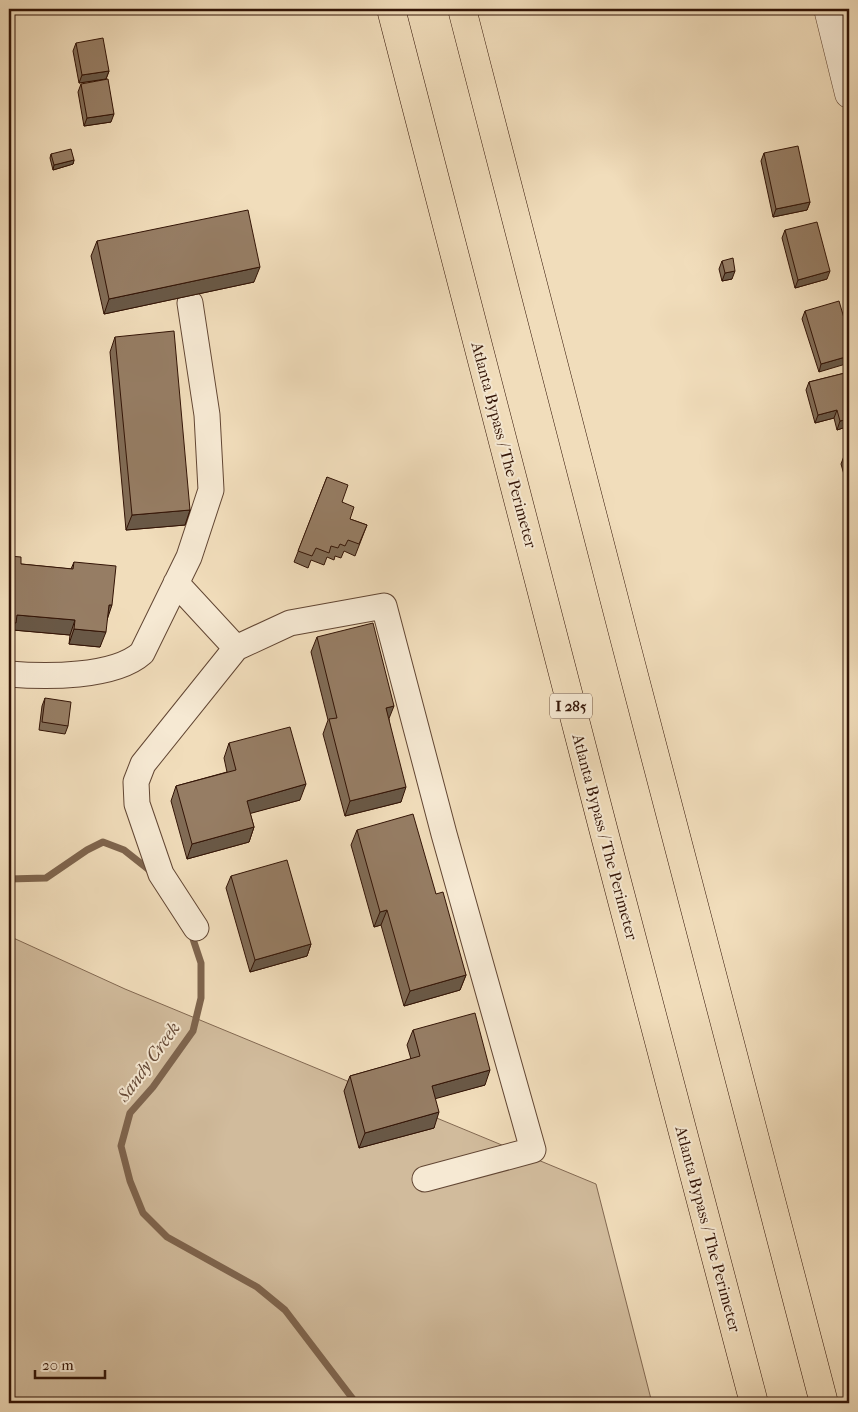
<svg xmlns="http://www.w3.org/2000/svg" width="858" height="1412" viewBox="0 0 858 1412" font-family="'IM FELL French Canon',serif">
<style>
.green{fill:#d1bb9c;stroke:#826851}
.lines{fill:none;stroke-linecap:round;stroke-linejoin:round}
.stream{stroke:#7e644d;stroke-width:7}
.minor-casing{stroke:#624633;stroke-width:27}
.tertiary-casing{stroke:#624633;stroke-width:29}
.motorway-casing{stroke:#331406;stroke-width:29}
.minor{stroke:#f6e9d3;stroke-width:25}
.tertiary{stroke:#f6e9d3;stroke-width:28}
.motorway{stroke:#f1ddbb;stroke-width:28}
.wall{fill:#816c56;stroke:#331406}
.shaded-wall{fill:#695846;stroke:#331406}
.building{fill:#967d64;stroke:#331406}
.labels{text-anchor:middle;dominant-baseline:central;stroke-width:4;stroke-linejoin:round;paint-order:stroke}
.shield{fill:#f6e9d3;stroke:#6e5444;stroke-width:1}
.shield-label{font-size:15px;font-weight:bold;fill:#331406}
.street-label{font-size:16px;fill:#331406;stroke:#f6e9d3}
.water-label{font-size:18px;font-style:italic;fill:#654936;stroke:#f6e9d3}
</style>
<rect width="100%" height="100%" fill="#f1ddbb"/>
<filter id="stains"><feTurbulence type="fractalNoise" baseFrequency=".004" numOctaves="4"/><feColorMatrix values="0 0 0 0 .2 0 0 0 0 .09 0 0 0 0 .02 0 0 0 .5 -.17"/></filter>
<radialGradient id="worn" r=".72"><stop offset=".6" stop-color="#630" stop-opacity="0"/><stop offset="1" stop-color="#630" stop-opacity=".3"/></radialGradient>
<!-- green -->
<path class="green" d="M9,936L125,989L596,1184L652,1403H9Z"/>
<g class="lines">
<!-- stream -->
<path class="stream" d="M9,879L46,878L87,850L103,842L124,850L153,873
M191,933L201,963V998L193,1031L153,1087L130,1113L121,1146L130,1181L143,1213L167,1237L257,1287L285,1310L356,1403"/>
<defs>
<path id="minor" d="M176,583L236,648
M9,674C45,677 114,678 142,653L189,557L211,490L207,415L190,303
M196,928L161,874L137,804L136,782L143,764L236,648L290,623L384,606L444,834L533,1150L425,1179"/>
<path id="tertiary" d="M828,9L849,94"/>
<path id="motorway" d="M391,9L604,832L754,1403
M462,9L624,637L824,1403"/>
</defs>
<!-- minor casing -->
<use href="#minor" class="minor-casing"/>
<!-- tertiary casing -->
<use href="#tertiary" class="tertiary-casing"/>
<!-- motorway casing -->
<use href="#motorway" class="motorway-casing"/>
<!-- minor -->
<use href="#minor" class="minor"/>
<!-- tertiary -->
<use href="#tertiary" class="tertiary"/>
<!-- motorway -->
<use href="#motorway" class="motorway"/>
</g>
<!-- wall -->
<path class="wall" d="M76,43L109,71L106,79L79,83L73,51Z
M81,84L111,122L84,126L78,92Z
M764,153L810,202L807,210L773,217L761,161Z
M51,154L74,160L73,164L53,170L50,158Z
M785,230L827,279L795,288L782,238Z
M97,241L254,282L104,314L91,256Z
M722,261L732,279L722,281L719,269Z
M805,311L849,335L819,372L802,319Z
M115,337L190,510L185,525L126,530L110,352Z
M849,372V426L837,430L834,418L815,423L806,390L809,382Z
M849,455V492L841,464L844,456Z
M327,477L342,502L350,519L367,525L355,556L344,551L341,558L335,556L334,560L327,557L324,565L311,560L308,568L294,562Z
M9,556L21,564L71,569L74,562L107,619L100,647L69,644L70,635L13,630L10,638H9Z
M317,637L389,719L401,802L345,816L323,734L328,720L311,652Z
M45,698L68,726L65,734L39,730L42,706Z
M229,743L300,800L250,813L254,827L249,842L187,859L171,801L176,786L227,772L224,758Z
M357,830L436,894L466,975L460,990L404,1006L381,925L374,927L351,845Z
M231,876L311,944L307,956L250,972L226,888Z
M413,1030L485,1085L435,1098L434,1128L359,1148L344,1091L350,1076L411,1059L407,1045Z"/>
<!-- shaded-wall -->
<path class="shaded-wall" d="M109,71L106,79L79,83L82,75Z
M114,114L111,122L84,126L87,118Z
M74,160L73,164L53,170L54,165Z
M810,202L807,210L773,217L776,209Z
M260,267L254,282L104,314L109,299Z
M735,271L732,279L722,281L725,273Z
M830,271L827,279L795,288L798,280Z
M849,356V363L819,372L821,364Z
M837,410L834,418L815,423L818,415Z
M849,419V426L837,430L840,421Z
M190,510L185,525L126,530L132,515Z
M109,605H112L107,620Z
M17,615L75,620L70,635L13,630L10,638H9V622Z
M74,629L106,632L100,647L69,644Z
M394,706L388,721L386,708Z
M306,784L300,800L241,816L247,801Z
M406,787L401,802L345,816L350,801Z
M254,827L249,842L187,859L192,844Z
M387,910L381,925L374,927L380,912Z
M311,944L307,956L250,972L255,960Z
M466,975L460,990L404,1006L410,991Z
M490,1070L485,1085L427,1101L432,1086Z
M439,1112L434,1128L359,1148L365,1133Z"/>
<!-- building -->
<path class="building" d="M103,38L109,71L82,75L76,43Z
M108,79L114,114L87,118L81,84Z
M798,146L810,202L776,209L764,153Z
M71,149L74,160L54,165L51,154Z
M248,210L260,267L109,299L97,241Z
M817,222L830,271L798,280L785,230Z
M733,258L735,271L725,273L722,261Z
M839,301L849,335V356L821,364L805,311Z
M174,331L190,510L132,515L115,337Z
M849,372V419L840,421L837,410L818,415L809,382Z
M849,455V474L844,456Z
M327,477L348,485L342,502L354,507L350,519L367,525L359,544L348,540L345,546L340,544L338,548L331,546L329,553L316,548L312,556L298,551Z
M9,556L21,557V564L73,569L74,562L116,566L112,605H109L106,632L74,629L75,620L17,615L16,623L9,622Z
M373,623L394,706L386,708L406,787L350,801L329,719L337,718L317,637Z
M45,698L71,702L68,726L42,722Z
M290,727L306,784L247,801L254,827L192,844L176,786L236,770L229,743Z
M413,814L436,894L443,892L466,975L410,991L387,910L380,912L357,830Z
M287,860L311,944L255,960L231,876Z
M475,1013L490,1070L432,1086L439,1112L365,1133L350,1076L420,1056L413,1030Z"/>
<g class="labels">
<!-- shield labels -->
<rect class="shield" x="550" y="693.5" width="42" height="25" rx="4"/>
<g class="shield-label">
<text x="571" y="706">I 285</text>
</g>
<!-- street labels -->
<g class="street-label">
<text transform="translate(504 445) rotate(75)">Atlanta Bypass / The Perimeter</text>
<text transform="translate(605 837) rotate(75)">Atlanta Bypass / The Perimeter</text>
<text transform="translate(708 1229) rotate(75)">Atlanta Bypass / The Perimeter</text>
</g>
<!-- water labels -->
<g class="water-label">
<text transform="translate(149 1062) rotate(-54)">Sandy Creek</text>
</g>
</g>
<!-- margin -->
<rect width="858" height="1412" fill="none" stroke="#f1ddbb" stroke-width="30"/>
<rect x="10" y="10" width="838" height="1392" fill="none" stroke="#331406" stroke-width="2.5"/>
<rect x="15" y="15" width="828" height="1382" fill="none" stroke="#331406"/>
<!-- scale -->
<path d="M35 1370v8h70v-8" fill="none" stroke="#331406" stroke-width="2.5"/>
<text x="42" y="1370" font-size="15" fill="#331406" stroke="#f6e9d3" stroke-width="4" paint-order="stroke">20 m</text>
<rect width="100%" height="100%" filter="url(#stains)"/>
<rect width="100%" height="100%" fill="url(#worn)"/>
</svg>
